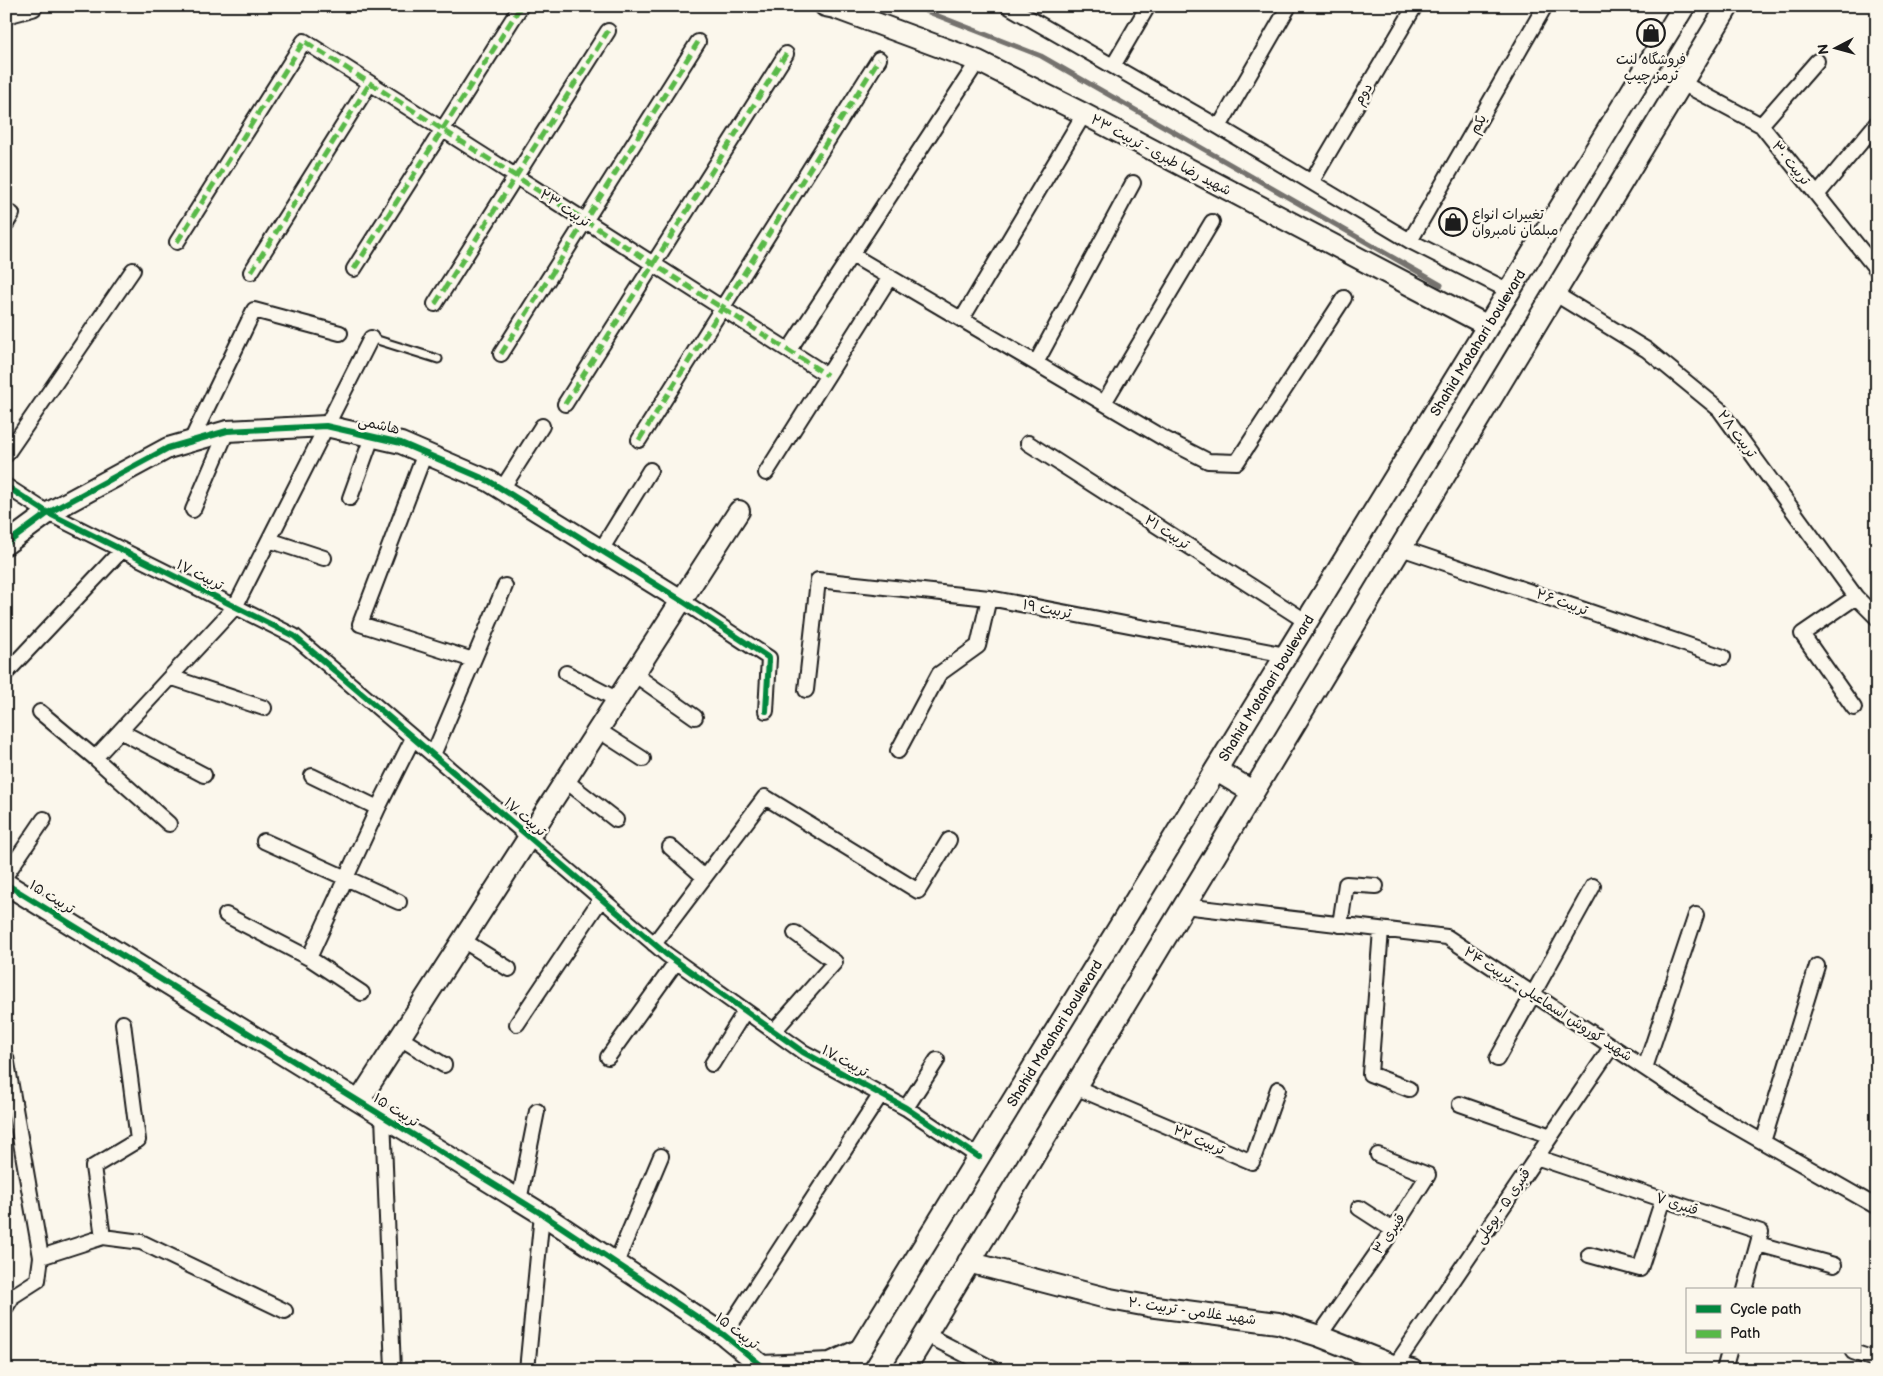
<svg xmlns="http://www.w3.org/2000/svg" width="1883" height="1376" viewBox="0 0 1883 1376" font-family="'Balsamiq Sans','Playpen Sans Arabic',sans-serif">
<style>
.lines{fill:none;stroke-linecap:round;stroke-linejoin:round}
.stream{stroke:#74726e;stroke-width:5}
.lane-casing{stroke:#1c1c1c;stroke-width:11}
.street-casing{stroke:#1c1c1c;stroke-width:18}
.secondary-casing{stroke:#1c1c1c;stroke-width:24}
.primary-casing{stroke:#1c1c1c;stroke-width:25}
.lane{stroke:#fbf7ec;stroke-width:7}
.street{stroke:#fbf7ec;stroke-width:14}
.secondary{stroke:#fbf7ec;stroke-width:20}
.primary{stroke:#fbf7ec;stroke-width:21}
.quiet{stroke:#58b947;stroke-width:5;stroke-dasharray:10 5;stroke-linecap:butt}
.cycleway-casing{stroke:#fbf7ec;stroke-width:9}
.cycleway{stroke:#00873e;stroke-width:6}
.labels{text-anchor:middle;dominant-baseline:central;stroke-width:5;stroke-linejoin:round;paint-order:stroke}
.poi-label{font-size:14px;fill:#1c1c1c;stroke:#fbf7ec}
.street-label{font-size:14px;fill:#1c1c1c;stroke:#fbf7ec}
</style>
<rect width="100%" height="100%" fill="#fbf7ec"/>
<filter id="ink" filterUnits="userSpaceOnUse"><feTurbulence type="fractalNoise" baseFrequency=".02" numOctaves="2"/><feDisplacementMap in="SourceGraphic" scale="10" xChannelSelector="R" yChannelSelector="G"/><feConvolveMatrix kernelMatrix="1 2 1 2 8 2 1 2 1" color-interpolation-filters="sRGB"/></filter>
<g filter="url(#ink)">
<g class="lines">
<!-- stream -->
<path class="stream" d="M913,6L1041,56L1441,285"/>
<defs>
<path id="lane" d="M371,338L438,359"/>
<path id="street" d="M1008,6L1219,127L1410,241L1509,291
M1113,66L1148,6
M1682,83L1761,125L1877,270
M1761,125L1817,61
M1219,127L1289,6
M1312,181L1415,6
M1817,195L1877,123
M6,224L12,214
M1410,241L1545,6
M177,242L304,41L827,375
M852,255L1163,438L1208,461L1237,462L1344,298
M354,269L521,6
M251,272L370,83
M1554,293L1647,350L1719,409L1856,597L1877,618
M435,304L608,31
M962,319L1084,114
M789,350L978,61
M501,354L698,42
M1036,363L1133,183
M1104,403L1212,222
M565,404L786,54
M639,440L879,59
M191,441L254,310L340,333
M1028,443L1307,622
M425,453L360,624L473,660
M6,455L133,270
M766,473L890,277
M6,486L48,513L294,636L666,954L803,1052L906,1108L979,1157
M502,489L542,426
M350,498L372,437
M193,510L227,431
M269,540L324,558
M1401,548L1723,657
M601,550L650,470
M681,600L769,658L766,711
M6,673L122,550
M566,673L618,700
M634,674L695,717
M170,677L264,708
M806,690L818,580L989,598
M1854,708L1802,634L1856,597
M40,712L95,758L169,824
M598,730L643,759
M120,731L204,775
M898,751L939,674L978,646L989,598L1286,655
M433,755L505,586
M95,758L235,607L371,338
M312,776L378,808
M566,781L616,820
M264,841L399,902
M670,847L704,877
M6,875L44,819
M1184,906L1447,937L1714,1114L1877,1207
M226,915L309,958L362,993
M1340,925L1346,884L1376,886
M1381,930L1370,1074L1409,1089
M464,941L509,969
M654,944L765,797L918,891L949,840
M309,958L378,808L413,738
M517,1024L601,899
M774,1031L835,962L795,933
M400,1038L444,1065
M6,1057L41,1257L38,1280L13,1296L6,1307
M608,1057L676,962
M1497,1059L1593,886
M712,1064L745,1011
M1645,1068L1696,915
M1075,1087L1252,1162L1278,1089
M1460,1104L1551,1136
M906,1108L937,1060
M383,1116L393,1370
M1763,1142L1817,966
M1536,1157L1761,1232L1745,1290
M519,1201L537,1111
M1359,1208L1393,1230
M103,1237L141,1242L285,1311
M1758,1244L1834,1265
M1589,1255L1640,1269L1663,1199
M41,1257L103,1237L93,1167L138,1140L123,1023
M616,1263L661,1156
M925,1334L995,1370
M724,1335L881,1094
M1319,1336L1393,1230L1428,1175L1378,1155
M1853,1352L1877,1360
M1395,1366L1612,1046
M527,1370L542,1214
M1724,1370L1729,1352"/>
<path id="secondary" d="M825,6L835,8L978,61L1084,114L1488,326
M6,13L32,6
M6,544L48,513L168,448L227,431L326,426L401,443L489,481L681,600
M6,884L542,1214L724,1335L762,1366L764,1370
M359,1101L739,511
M968,1262L1110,1299L1148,1306L1278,1323L1319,1336L1395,1366L1412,1370
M762,1366L830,1363L861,1349"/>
<g id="primary">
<path d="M1216,770L1253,792"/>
<path id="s1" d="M848,1370L1684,6"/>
<path d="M904,1370L1728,6"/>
</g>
</defs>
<!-- lane casing -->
<use href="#lane" class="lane-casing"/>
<!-- street casing -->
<use href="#street" class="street-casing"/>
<!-- secondary casing -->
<use href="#secondary" class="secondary-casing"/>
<!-- primary casing -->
<use href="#primary" class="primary-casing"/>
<!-- lane -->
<use href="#lane" class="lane"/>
<!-- street -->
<use href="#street" class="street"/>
<!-- secondary -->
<use href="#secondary" class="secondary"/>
<!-- primary -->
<use href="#primary" class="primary"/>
<!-- quiet -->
<path class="quiet" d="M177,242L304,41L827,375
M354,269L521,6
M251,272L370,83
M435,304L608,31
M501,354L698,42
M565,404L786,54
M639,440L879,59"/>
<defs>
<path id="cycleway" d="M6,486L48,513L294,636L666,954L803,1052L906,1108L979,1157
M6,544L48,513L168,448L227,431L326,426L401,443L489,481L681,600L769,658L766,711
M6,884L542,1214L724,1335L762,1366L764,1370"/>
</defs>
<!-- cycleway casing -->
<use href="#cycleway" class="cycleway-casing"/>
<!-- cycleway -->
<use href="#cycleway" class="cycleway"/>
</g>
</g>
<!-- icons -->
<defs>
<symbol id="shop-ring" viewBox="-11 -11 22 22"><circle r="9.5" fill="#fbf7ec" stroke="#1c1c1c" stroke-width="1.5"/><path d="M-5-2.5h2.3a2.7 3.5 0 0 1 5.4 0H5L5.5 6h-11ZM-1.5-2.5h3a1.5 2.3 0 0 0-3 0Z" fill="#1c1c1c"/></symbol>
</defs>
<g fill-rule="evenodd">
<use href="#shop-ring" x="1635" y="17" width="32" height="32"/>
<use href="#shop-ring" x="1437" y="206" width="32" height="32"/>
</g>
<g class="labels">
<!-- poi labels -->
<g class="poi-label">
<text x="1651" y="59">فروشگاه لنت<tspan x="1651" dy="16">ترمز چیپ</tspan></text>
<text x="1472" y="214" text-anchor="start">تغییرات انواع<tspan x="1472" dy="16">مبلمان نامبروان</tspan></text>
</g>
<!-- street labels -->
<g class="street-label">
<text transform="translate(1363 94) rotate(-59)">دوم</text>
<text transform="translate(1478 124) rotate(-60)">یکم</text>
<text transform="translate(1161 155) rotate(28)">شهید رضا طبری - تربیت ۲۳</text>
<text transform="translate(1791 163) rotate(51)">تربیت ۳۰</text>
<text transform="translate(565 208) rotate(33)">تربیت ۲۳</text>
<text stroke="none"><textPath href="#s1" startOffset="1205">Shahid Motahari boulevard</textPath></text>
<text transform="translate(379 425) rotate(13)">هاشمی</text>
<text transform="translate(1737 434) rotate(53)">تربیت ۲۸</text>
<text transform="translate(1167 532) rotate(33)">تربیت ۲۱</text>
<text transform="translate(200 575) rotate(27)">تربیت ۱۷</text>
<text transform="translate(1562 602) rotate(19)">تربیت ۲۶</text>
<text transform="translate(1047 609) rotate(11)">تربیت ۱۹</text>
<text stroke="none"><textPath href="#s1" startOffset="800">Shahid Motahari boulevard</textPath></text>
<text transform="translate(525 817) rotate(41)">تربیت ۱۷</text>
<text transform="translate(52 897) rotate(32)">تربیت ۱۵</text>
<text transform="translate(1548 1004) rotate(33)">شهید کوروش اسماعیلی - تربیت ۲۴</text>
<text stroke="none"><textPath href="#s1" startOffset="395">Shahid Motahari boulevard</textPath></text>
<text transform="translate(845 1061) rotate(29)">تربیت ۱۷</text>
<text transform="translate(396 1110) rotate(32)">تربیت ۱۵</text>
<text transform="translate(1199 1140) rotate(23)">تربیت ۲۲</text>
<text transform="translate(1677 1204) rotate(18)">قنبری ۷</text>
<text transform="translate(1503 1206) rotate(-56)">قنبری ۵ - بوعلی</text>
<text transform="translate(1389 1234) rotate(-56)">قنبری ۳</text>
<text transform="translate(1192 1311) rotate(8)">شهید غلامی - تربیت ۲۰</text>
<text transform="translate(737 1331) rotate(37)">تربیت ۱۵</text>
</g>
</g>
<!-- margin -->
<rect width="1883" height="1376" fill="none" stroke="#fbf7ec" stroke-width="25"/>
<rect x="12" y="12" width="1858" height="1351" fill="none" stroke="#1c1c1c" stroke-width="2" filter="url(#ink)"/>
<!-- legend -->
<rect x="1686" y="1288" width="175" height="65" fill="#fbf7ec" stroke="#a29f99"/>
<rect x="1696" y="1305" width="25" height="8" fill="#00873e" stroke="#a29f99"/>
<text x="1730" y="1314" font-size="15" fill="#1c1c1c">Cycle path</text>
<rect x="1696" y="1330" width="25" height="8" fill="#58b947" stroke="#a29f99"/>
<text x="1730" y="1338" font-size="15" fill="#1c1c1c">Path</text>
<!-- north arrow -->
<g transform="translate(1836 48) rotate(264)" stroke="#fbf7ec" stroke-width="4" paint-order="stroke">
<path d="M0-4L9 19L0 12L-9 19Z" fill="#1c1c1c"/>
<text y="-8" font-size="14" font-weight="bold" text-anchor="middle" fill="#1c1c1c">N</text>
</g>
</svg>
